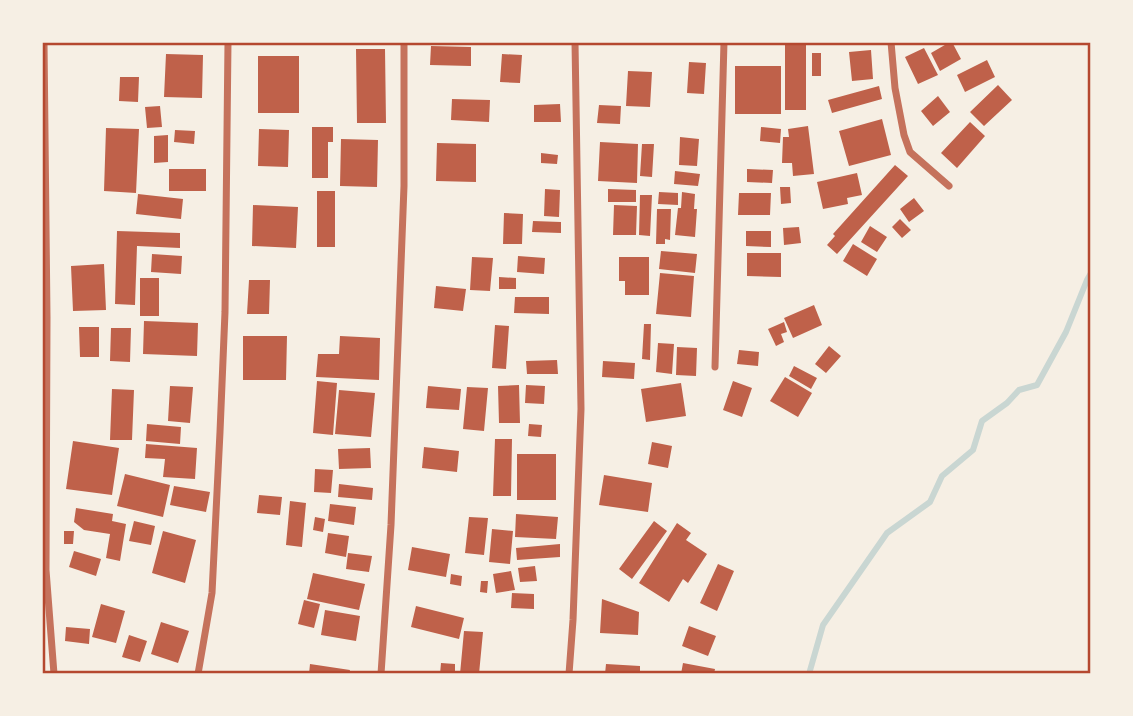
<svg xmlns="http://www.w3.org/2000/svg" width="1133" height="716" viewBox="0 0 1133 716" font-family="'Noto Sans',sans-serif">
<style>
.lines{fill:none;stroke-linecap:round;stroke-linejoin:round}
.stream{stroke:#c9d6d2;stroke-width:6}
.building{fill:#bf614a}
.minor{stroke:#c5725c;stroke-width:7}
.neatline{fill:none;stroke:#b5482f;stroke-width:2.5}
</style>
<rect width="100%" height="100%" fill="#f6efe4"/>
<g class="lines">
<!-- stream -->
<path class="stream" d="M809,674L823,625L887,533L930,502L942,476L973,450L982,421L1007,403L1019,390L1037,385L1066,332L1087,280L1091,273"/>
</g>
<!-- building -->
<path class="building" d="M950,42H952L961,59L940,71L931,53Z
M785,45H806V110H785Z
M431,46L471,47V66L430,65Z
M924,48L938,75L918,84L905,57Z
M356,49H385L386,123H357Z
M871,50L873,79L852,81L849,52Z
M812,53H821V76H812Z
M166,54L203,55L202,98L164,97Z
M502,54L522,55L520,83L500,82Z
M258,56H299V113H258Z
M987,60L995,77L965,92L957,75Z
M689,62L706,63L704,94L687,93Z
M735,66H781V114H735Z
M628,71L652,72L650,107L626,106Z
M120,77H139L138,102L119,101Z
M998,85L1012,100L984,126L970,112Z
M879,86L882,99L832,113L828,100Z
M938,96L950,112L933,126L921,111Z
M452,99L490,100L489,122L451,120Z
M560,104L561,122H534V105Z
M599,105L621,106L620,124L597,123Z
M160,106L162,127L147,128L145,107Z
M882,119L891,155L849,166L839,131Z
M970,122L985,136L957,168L941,153Z
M808,126L814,174L793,176L792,163H782L783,137H789L788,129Z
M312,127H333V142H328V178H312Z
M761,127L781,129L780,143L760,141Z
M106,128L139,129L136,193L104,191Z
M259,129L289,130L288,167L258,166Z
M175,130L195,131L194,144L174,142Z
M168,135V162L154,163V136Z
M680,137L699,139L697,166L679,165Z
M341,139L378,140L377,187L340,186Z
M600,142L638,144L637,183L598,181Z
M437,143L476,144V182L436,181Z
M642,144H654L652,177L640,176Z
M541,153L558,155L557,164L541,163Z
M895,165L908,176L837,254L827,245L835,236L833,234Z
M169,169H206V191H169Z
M747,169L773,170L772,183L747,182Z
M675,171L700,174L698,186L674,184Z
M857,173L862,195L847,198L848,204L823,209L817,182Z
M780,187H790L791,203L781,204Z
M545,189L560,190L559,217L544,216Z
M608,189L636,190V202H608Z
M317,191H335V247H317Z
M659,192L678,193V205L658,204Z
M682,192L695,194L694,209H697L695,237L675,235L678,208H681Z
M739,193H771L770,215H738Z
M138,194L183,199L181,219L136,214Z
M640,195H652L650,236L639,235Z
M914,198L924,211L909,222L900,209Z
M253,205L298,207L296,248L252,246Z
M614,205L637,206L636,235H613Z
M657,209H671L670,240L665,239V244H656Z
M504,213L523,214L522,244H503Z
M900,219L911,230L902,238L892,227Z
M533,221L561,222V233L532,232Z
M870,226L887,237L877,252L861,242Z
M799,227L801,243L784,245L783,228Z
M117,231L180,233V248L137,246L135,305L115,304Z
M746,231H771V247L746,246Z
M853,244L877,259L867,276L843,261Z
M661,251L697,254L695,273L659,269Z
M747,253H781V277L747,276Z
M152,254L182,256L181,274L151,272Z
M518,256L545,258L544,274L517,272Z
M472,257L493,258L490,291L470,290Z
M619,257H649V295H625V281H619Z
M104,264L106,310L73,311L71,266Z
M660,273L694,276L691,317L656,314Z
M499,277L516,278V289H499Z
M140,278H159V316H140Z
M249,280H270L269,314H247Z
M436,286L466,289L463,311L434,308Z
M515,297H549V314L514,313Z
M814,305L822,325L793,338L784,318Z
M144,321L198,323L197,356L143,354Z
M784,322L787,332L781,334L784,342L776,346L768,329Z
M644,324H651L650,360L642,359Z
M495,325L509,326L506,369L492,368Z
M79,327H99V357H80Z
M111,328H131L130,362L110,361Z
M243,336H287L286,380H243Z
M340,336L380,338L379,380L316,377L318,354H339Z
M658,343L674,344L672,374L656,372Z
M829,346L841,356L826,373L815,364Z
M677,347L697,348L696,376L676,375Z
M739,350L759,352L758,366L737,364Z
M557,360L558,374H527L526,361Z
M603,361L635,363L634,379L602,377Z
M794,366L817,378L811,389L789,376Z
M785,377L812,393L798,417L770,401Z
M317,381L337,383L333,435L313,433Z
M733,381L752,388L742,417L723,410Z
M681,383L686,416L646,422L641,389Z
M519,385L520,423H499L498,386Z
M526,385L545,386L544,404L525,403Z
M170,386L193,387L190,423L168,421Z
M428,386L461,389L459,410L426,408Z
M467,387L488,388L484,431L463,429Z
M112,389L134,390L132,440H110Z
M339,390L375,393L371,437L335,434Z
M147,424L181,427L180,444L146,441Z
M529,424L542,425L541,437L528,436Z
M495,439H512L511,496H493Z
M73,441L119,448L112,495L66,489Z
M652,442L672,446L668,468L648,464Z
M146,444L197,448L195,479L163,477L165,459L145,458Z
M424,447L459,451L457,472L422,468Z
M370,448L371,468L339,469L338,449Z
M517,454H556V500H517Z
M315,469L333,470L331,493L314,492Z
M125,474L170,485L163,517L117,506Z
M604,475L652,483L648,512L599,505Z
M339,484L373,488L372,500L338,497Z
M174,486L210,492L206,512L170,505Z
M259,495L282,497L280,515L257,513Z
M290,501L306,503L302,547L286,545Z
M330,504L356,507L354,525L328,521Z
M76,508L113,514L112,521L126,524L120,561L106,558L110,534L84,530L74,522Z
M516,514L558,517L556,539L515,537Z
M315,517L325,519L323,532L313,530Z
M469,517L488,518L484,555L465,553Z
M134,521L155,526L151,545L129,541Z
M654,521L667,531L632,579L619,569Z
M677,523L691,533L686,540L707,554L688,583L683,579L669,602L639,583Z
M492,529L513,531L510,564L489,562Z
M64,531H74L73,544H64Z
M163,531L196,540L185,583L152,573Z
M328,533L349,536L346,557L325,553Z
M560,544V557L517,560L516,548Z
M412,547L450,554L446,577L408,570Z
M74,551L101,559L96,576L69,567Z
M348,553L372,556L369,572L346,569Z
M718,564L734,571L717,611L700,603Z
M535,566L537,581L520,582L518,568Z
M511,571L515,590L496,593L493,574Z
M313,573L365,584L359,610L307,599Z
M451,574L462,576L461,586L450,584Z
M481,581H488L487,593L480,592Z
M512,593L534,594V609L511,608Z
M602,599L639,612L638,635L600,633Z
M304,600L320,604L314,628L298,624Z
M101,604L125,611L116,643L92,637Z
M416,606L464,618L459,639L411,627Z
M325,610L360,616L356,641L321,635Z
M161,622L189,631L178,663L151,654Z
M689,626L716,636L708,656L682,646Z
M66,627L90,629L89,644L65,641Z
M464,631L483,632L479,674H460Z
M129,635L147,641L140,662L122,657Z
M441,663L455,664V674H440Z
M683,663L715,669L714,674H681Z
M310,664L350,670L349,674H309Z
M606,664L640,666V674H605Z"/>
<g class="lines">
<!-- minor -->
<path class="minor" d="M44,42L47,317L46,570L54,674
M891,42L895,88L904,135L910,152L949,186
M715,367L724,42
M198,674L212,593L220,432L225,312L228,42
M381,674L391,525L404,186V42
M569,674L573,620L581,409L575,42"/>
</g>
<!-- border -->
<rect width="1133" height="716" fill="none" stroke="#f6efe4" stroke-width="88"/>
<rect x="44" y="44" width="1045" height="628" class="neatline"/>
</svg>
